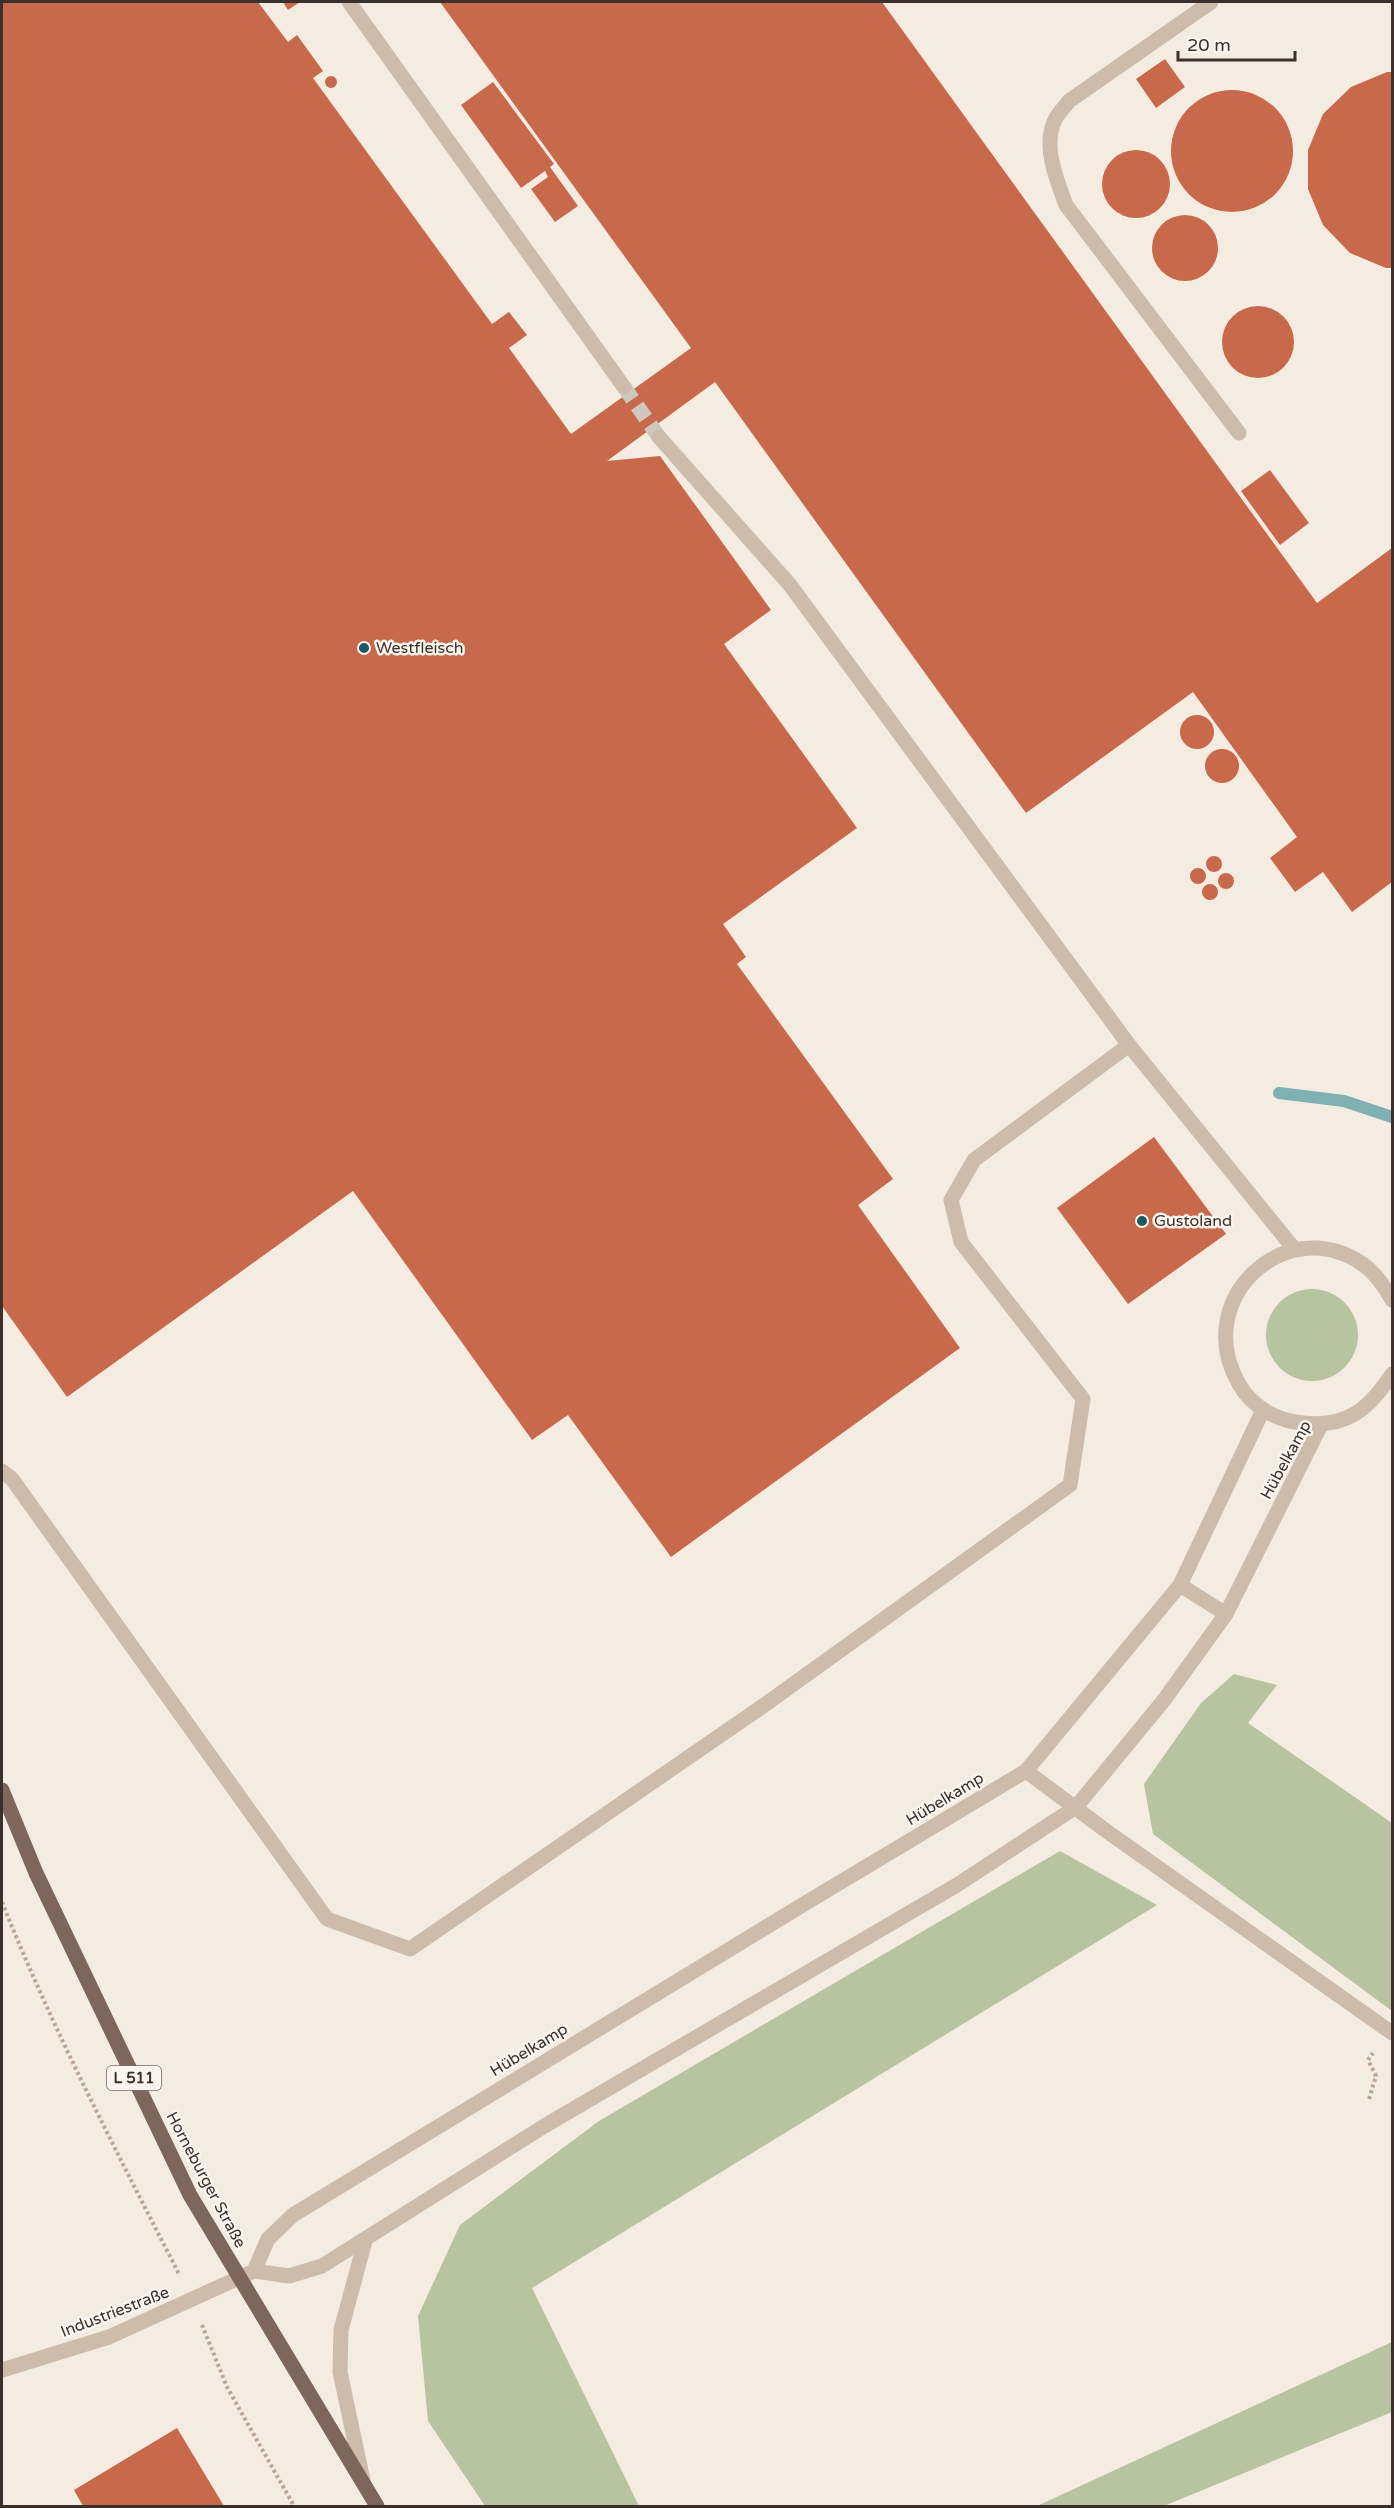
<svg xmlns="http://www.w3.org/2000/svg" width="1394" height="2508" viewBox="0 0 1394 2508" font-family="'Varela Round',sans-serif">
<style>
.green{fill:#b8c4a0}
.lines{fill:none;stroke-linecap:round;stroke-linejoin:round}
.stream{stroke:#7fb0b2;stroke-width:12}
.building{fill:#c8694b}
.minor-tunnel{stroke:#cfc6bd;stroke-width:15;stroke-dasharray:15 8;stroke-linecap:butt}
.path{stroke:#b9a596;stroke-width:4;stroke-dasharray:3 3;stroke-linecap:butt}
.minor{stroke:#cdbbac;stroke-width:15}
.major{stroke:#7d675c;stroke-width:15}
.poi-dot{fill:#1f5a5e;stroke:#fbf5ee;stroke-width:2}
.labels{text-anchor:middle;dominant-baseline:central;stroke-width:5;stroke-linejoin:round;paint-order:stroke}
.shield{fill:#fbf5ee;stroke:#756b66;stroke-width:1.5}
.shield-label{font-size:15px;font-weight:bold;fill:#3b302b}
.poi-label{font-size:16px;fill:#3b302b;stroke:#fbf5ee;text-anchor:start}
.street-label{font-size:16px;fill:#3b302b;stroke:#fbf5ee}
</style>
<rect width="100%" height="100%" fill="#f4ebe1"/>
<!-- green -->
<path class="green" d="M1266 1335a46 46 0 1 1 92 0a46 46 0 1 1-92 0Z
M1234,1674L1277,1685L1248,1723L1392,1823V2011L1153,1834L1144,1784L1201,1703Z
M1060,1851L1157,1905L532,2288L639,2506H485L428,2421L418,2316L460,2225L599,2121Z
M1392,2342V2412L1164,2506H1037Z"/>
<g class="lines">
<!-- stream -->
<path class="stream" d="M1279,1093L1344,1101L1392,1117"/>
</g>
<!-- building -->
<path class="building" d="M2,2H258L288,42L297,35L323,71L313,78L492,324L509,312L527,335L509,348L571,434L691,348L440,2H882L1317,603L1392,548V882L1352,912L1323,872L1295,892L1270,858L1297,837L1193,692L1026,813L715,382L607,461L660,456L771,610L724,644L857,828L723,924L746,957L737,964L893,1179L858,1205L960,1348L671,1557L568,1415L532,1440L353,1191L67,1397L2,1306Z
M283,2H300L288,10Z
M1165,59L1185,87L1156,108L1136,79Z
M1387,72H1392V268H1386L1350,253L1323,225L1308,189V150L1323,114L1351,87Z
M325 82a6 6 0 1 1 12 0a6 6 0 1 1-12 0Z
M493,82L554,164L550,167L578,206L555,222L531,189L548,177L545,171L521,188L461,105Z
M1171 151a61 61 0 1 1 122 0a61 61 0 1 1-122 0Z
M1102 184a34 34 0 1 1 68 0a34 34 0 1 1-68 0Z
M1152 248a33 33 0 1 1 66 0a33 33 0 1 1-66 0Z
M1222 342a36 36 0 1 1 72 0a36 36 0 1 1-72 0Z
M1270,470L1309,523L1280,545L1241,491Z
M1180 732a17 17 0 1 1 34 0a17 17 0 1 1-34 0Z
M1205 766a17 17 0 1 1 34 0a17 17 0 1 1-34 0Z
M1206 864a8 8 0 1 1 16 0a8 8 0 1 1-16 0Z
M1190 876a8 8 0 1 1 16 0a8 8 0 1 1-16 0Z
M1218 881a8 8 0 1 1 16 0a8 8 0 1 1-16 0Z
M1202 892a8 8 0 1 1 16 0a8 8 0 1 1-16 0Z
M1154,1137L1226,1234L1128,1304L1057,1208Z
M177,2428L224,2506H83L74,2490Z"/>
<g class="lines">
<!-- minor-tunnel -->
<path class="minor-tunnel" d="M624,387L659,437"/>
<!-- path -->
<path class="path" d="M2,1902C53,2030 116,2151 179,2274
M1369,2099L1376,2076L1368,2060L1373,2053
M202,2325L227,2387L294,2506"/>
<!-- minor -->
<path class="minor" d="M349,2L624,387
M1211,2L1069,101C1065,107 1058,113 1055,120C1042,145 1057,181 1066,205L1239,433
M1129,1045L1295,1250
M1392,1300C1385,1287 1376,1274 1364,1265C1286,1210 1190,1300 1239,1384C1252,1407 1277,1421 1303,1423C1347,1428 1369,1409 1392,1374
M2,1471L12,1479L327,1919L410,1949L763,1706L1070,1485L1083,1399L961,1242L951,1200L974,1160L1129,1045L790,585L659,437
M1180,1585L1226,1614
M1026,1771L1105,1830L1392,2033
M254,2271L268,2239L293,2215L809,1901L1026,1771L1180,1585L1263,1410
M2,2370L109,2337L254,2271L289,2276L322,2266L546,2125L957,1885L1076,1807L1164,1700L1226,1614L1321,1425
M363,2480L340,2372L341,2330L365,2241"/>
<!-- major -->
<path class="major" d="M2,1790L36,1873L190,2195L377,2506"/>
</g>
<!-- markers -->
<g class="poi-dot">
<circle cx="364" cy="648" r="6"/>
<circle cx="1142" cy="1221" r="6"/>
</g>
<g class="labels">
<!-- shield labels -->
<rect class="shield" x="107" y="2066" width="54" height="24" rx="4.5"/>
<g class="shield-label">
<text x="134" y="2078">L 511</text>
</g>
<!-- poi labels -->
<g class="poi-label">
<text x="376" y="648">Westfleisch</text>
<text x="1154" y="1221">Gustoland</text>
</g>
<!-- street labels -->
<g class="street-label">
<text transform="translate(1286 1460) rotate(-61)">Hübelkamp</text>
<text transform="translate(945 1799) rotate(-31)">Hübelkamp</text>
<text transform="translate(529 2050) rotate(-31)">Hübelkamp</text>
<text transform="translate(206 2180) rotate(62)">Horneburger Straße</text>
<text transform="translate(115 2312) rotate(-21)">Industriestraße</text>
</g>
</g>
<!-- border -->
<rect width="1394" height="2508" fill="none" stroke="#3b302b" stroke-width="6"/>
<!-- scale -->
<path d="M1178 51v9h117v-9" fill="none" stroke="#3b302b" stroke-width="3"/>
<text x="1187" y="51" font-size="18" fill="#3b302b" stroke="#fbf5ee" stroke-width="4.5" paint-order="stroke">20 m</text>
</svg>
